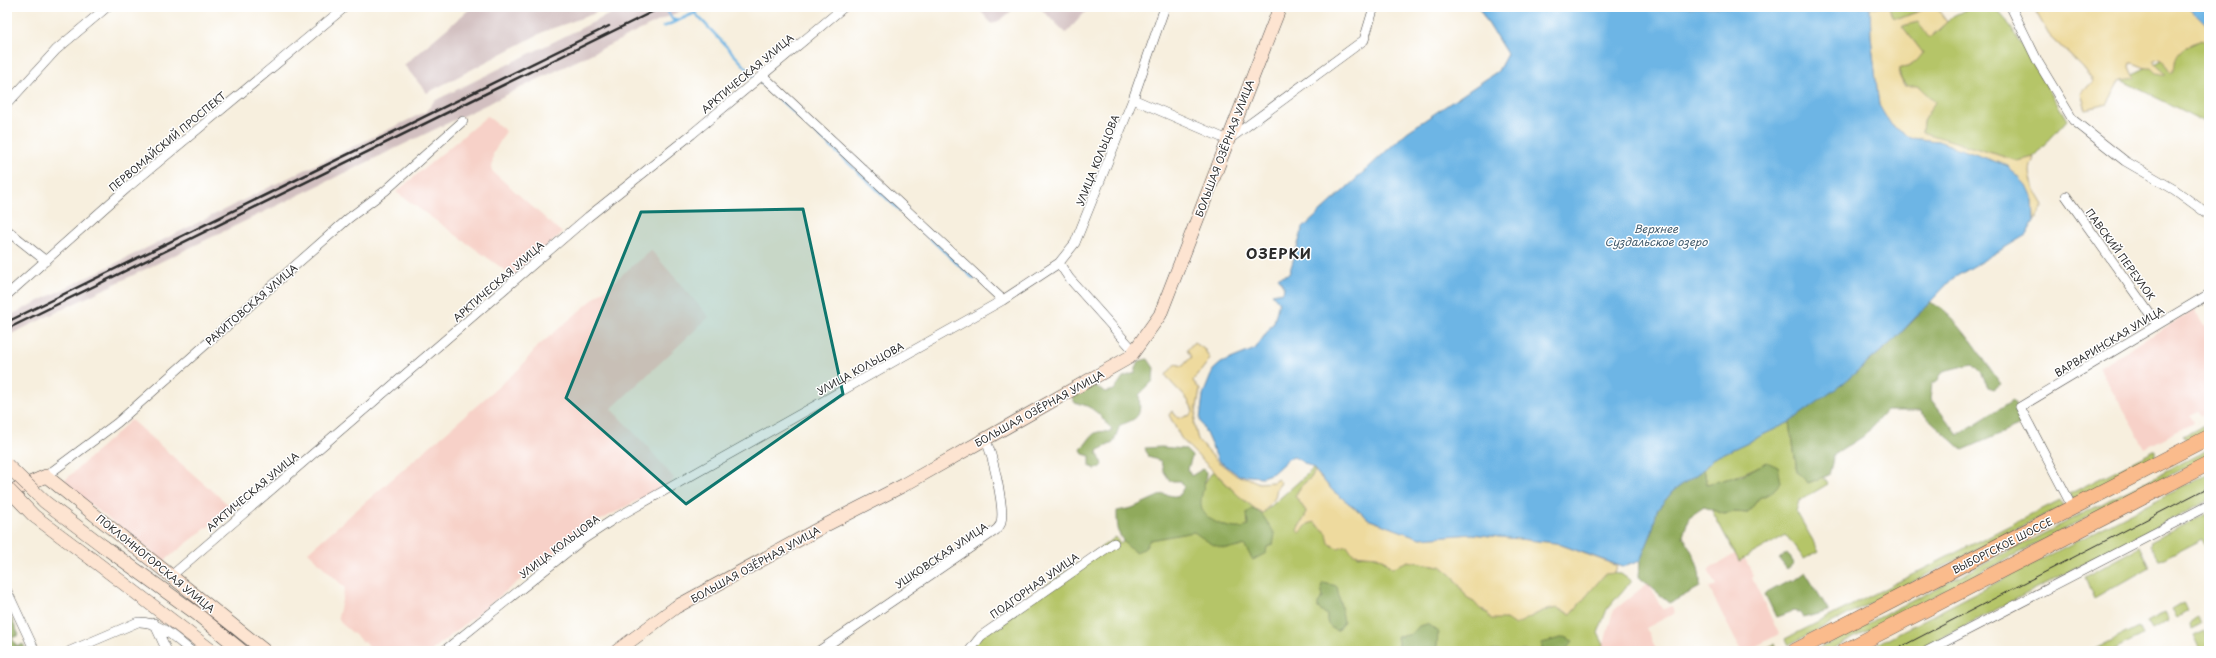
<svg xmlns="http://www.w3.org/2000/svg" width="2216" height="658" viewBox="0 0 2216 658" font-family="'Playpen Sans',sans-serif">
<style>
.built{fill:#f7d1c8}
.industrial{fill:#d2bfc0}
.green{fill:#b5c568;stroke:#70784a}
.forest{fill:#90aa5c;stroke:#5e6a44}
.sand{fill:#eeda9e;stroke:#8c8264}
.water{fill:#6db5e5;stroke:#4c7088}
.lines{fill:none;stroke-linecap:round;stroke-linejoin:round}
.stream{stroke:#6db5e5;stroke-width:2.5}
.street-casing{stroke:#4a4846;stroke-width:10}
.secondary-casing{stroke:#4a4846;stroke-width:14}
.primary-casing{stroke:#4a4846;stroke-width:16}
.street{stroke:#fff;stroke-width:9}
.secondary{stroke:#fde4d1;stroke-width:13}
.primary{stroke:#fabb8c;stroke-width:15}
.tram{stroke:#2b2b2b;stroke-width:1}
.rail{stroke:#2b2b2b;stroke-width:2.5}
.secondary-bridge-casing{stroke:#4a4846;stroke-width:14;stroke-linecap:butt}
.secondary-bridge{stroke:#fde4d1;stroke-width:13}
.marked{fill:#0f766e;fill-opacity:0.2;stroke:#0f766e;stroke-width:3;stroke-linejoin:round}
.labels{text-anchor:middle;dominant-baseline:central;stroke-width:3;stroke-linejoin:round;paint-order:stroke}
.street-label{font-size:10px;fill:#2b2b2b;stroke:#fff}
.water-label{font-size:11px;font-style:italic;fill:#425b6c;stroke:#fff}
.district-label{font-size:14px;font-weight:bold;letter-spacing:1px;fill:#2b2b2b;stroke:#fff}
</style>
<rect width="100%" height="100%" fill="#fff"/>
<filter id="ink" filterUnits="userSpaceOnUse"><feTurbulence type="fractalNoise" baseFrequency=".025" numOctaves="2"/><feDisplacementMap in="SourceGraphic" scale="8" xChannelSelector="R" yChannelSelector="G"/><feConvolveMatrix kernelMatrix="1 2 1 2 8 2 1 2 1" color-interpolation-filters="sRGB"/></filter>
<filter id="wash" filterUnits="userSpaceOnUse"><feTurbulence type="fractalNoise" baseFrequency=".012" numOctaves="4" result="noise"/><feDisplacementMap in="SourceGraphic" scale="16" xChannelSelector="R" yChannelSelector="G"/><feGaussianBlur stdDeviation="0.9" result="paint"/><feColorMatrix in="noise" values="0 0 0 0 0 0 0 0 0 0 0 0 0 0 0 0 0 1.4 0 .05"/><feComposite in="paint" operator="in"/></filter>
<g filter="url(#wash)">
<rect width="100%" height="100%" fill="#f7efde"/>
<!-- built -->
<path class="built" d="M487,116L506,131L493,154L492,171L562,233L513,276L396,192Z
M651,250L709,317L611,409L645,444L674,478L672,482L584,529L431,651H374L342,624L338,617L345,588L308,552L520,368L536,348Z
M2194,310L2209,334V412L2201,416L2198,411L2189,415L2193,423L2145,448L2099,367Z
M131,420L232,508L164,561L65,485L67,483L65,480Z
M1735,554L1739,561L1745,559L1754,576L1752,578L1779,634L1747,651H1741L1709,588L1716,585L1708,570Z
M1648,583L1663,610L1671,606L1675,613L1646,628L1657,651H1598L1604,644L1613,611Z"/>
<!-- industrial -->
<path class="industrial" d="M472,7H601L593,14L545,31L427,93L404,65Z
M624,7H688L7,336V317L284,180L427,111L434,101Z
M977,7H1016L1002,19L992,24Z
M1039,7H1090L1066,33Z"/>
<!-- green -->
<path class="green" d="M1889,7H1927C1913,10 1909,21 1892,17Z
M1971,7H1995L2005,18L2067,120L2034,157L2018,161L1922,133L1923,121L1934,102C1920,94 1897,88 1900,68C1911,68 1917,61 1923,53L1902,26L1918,22L1934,35L1953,16Z
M2202,40L2209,42V124L2121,80Z
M1790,422L1797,472L1808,483L1823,477L1828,484L1799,501L1796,511L1819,551L1804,559L1786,535L1739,561L1711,509L1724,514L1734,512L1748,513L1759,498L1771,493L1767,462C1747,472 1729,480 1707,484L1704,469L1712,459Z
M2209,422V430L2190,441L2183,436Z
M2209,449V455L1828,651H1814Z
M2156,450V458L2073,501L2069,494Z
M1313,469L1315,471L1311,478L1302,485L1295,496L1306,511L1305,517L1297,530L1299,533L1308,524L1314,522L1327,533L1329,543L1347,545L1358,556C1370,553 1382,556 1389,566L1408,561L1441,566L1454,577L1468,599L1474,602L1480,608L1488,614L1509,620L1531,617L1542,611L1557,608L1571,614L1605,573L1621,574L1631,581L1607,609L1598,633L1604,645L1598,651H964L976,635L988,626L1116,537L1120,543L1133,534L1183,514L1213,471L1239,496L1262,514Z
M2209,473V499L1916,651H1863Z
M2060,500L2063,506L1788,645L1785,639Z
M2209,513V554L2202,539L2165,558L2158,559L2150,546L2151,541Z
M2140,547L2150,567L2094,599L2085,577Z
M2183,603L2189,610L2176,618L2171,610Z
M2164,613L2168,621L2152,630L2147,622Z
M2197,616L2201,624L2191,629L2190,624Z
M2138,627L2142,635L2111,651H2096L2095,649Z
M2205,631L2209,640V651H2201L2194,636Z
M1775,644L1778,651H1760Z"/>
<!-- forest -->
<path class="forest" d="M1930,302C1957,314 1983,360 2001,384L1994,389L1988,387L1982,374L1972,364L1943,371L1938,380L1932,384L1930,398L1958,435L2013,400L2025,423L1963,450L1920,411H1886L1864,436L1834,455L1829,475L1808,483L1797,472L1790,422C1839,386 1891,349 1930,302Z
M1148,359L1154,368L1153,381L1139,395C1141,416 1140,418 1120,425L1113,443L1098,450L1097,452L1103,465L1100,468L1095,469L1090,466V456L1083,454L1081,449C1092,438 1091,429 1109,432L1112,430C1101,416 1093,405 1075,403L1072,396L1093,385L1106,392L1114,390L1123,377L1135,373C1137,364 1138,360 1148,359Z
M1161,447L1185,449L1192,456L1188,469L1191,476L1203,469L1206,472C1206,483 1200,495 1201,506C1203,521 1235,533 1248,526L1247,513L1252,509L1261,513L1275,534L1273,545L1267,547L1266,553L1253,560L1244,545C1223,554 1211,544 1194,532L1150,540L1144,549L1135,552C1118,540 1117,530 1117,511L1132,508L1163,494L1178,497L1184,487L1181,481H1170L1163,470L1161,461L1148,457L1145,448Z
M1767,462L1778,467L1781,482L1771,493L1759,498L1748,513L1734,512L1724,514L1704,507L1689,517L1683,536C1693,553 1701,567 1700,587L1670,603L1639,577L1640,561L1652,532L1657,510L1673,491L1704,469L1707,484L1742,475Z
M1787,553L1794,563L1787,569L1779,559Z
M1805,572L1829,611L1803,618L1800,613L1794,611L1776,617L1765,594L1789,581H1793Z
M1323,583L1337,586L1344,622L1337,631C1329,627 1326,624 1327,615L1318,608V603L1323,597L1321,587Z
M7,609L19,635L12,638L17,647L23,644L27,651H7Z
M1427,624L1438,632L1437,647L1424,651H1400L1397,637L1412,634L1419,626Z
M1564,637L1573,641L1565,651H1542V643Z"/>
<!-- sand -->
<path class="sand" d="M1870,7H1889L1892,17C1909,21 1918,7 1936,7L1947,22L1929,38L1918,22L1902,26L1923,53C1917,61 1911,68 1900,68L1899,75L1904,86H1918L1935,102L1923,121L1922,132L2018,161L2034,157C2033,161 2032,163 2031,166C2027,178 2038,195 2044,205L2034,221L2033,200L1938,141L1910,138L1890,124L1879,106L1871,37Z
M2042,7H2189L2209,27V44L2202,40C2193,43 2179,49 2176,59C2174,65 2176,68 2172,74L2164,61L2159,58L2153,60L2154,64L2166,75L2156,73L2151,68C2142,69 2138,63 2130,63L2129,67L2134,78L2121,80L2107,104L2086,109L2081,94L2093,81L2083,68L2049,35L2036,12Z
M1194,342L1205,350L1210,359L1193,381L1200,390L1194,424L1198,440L1217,461L1237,476L1248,478L1259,483L1273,482L1278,479L1281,483L1277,488L1275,498L1262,514L1239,496L1191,449L1181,438L1169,415L1172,411L1178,418L1191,415L1193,411C1189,396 1174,389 1166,375L1175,364L1183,366L1191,357L1187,350Z
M1315,471L1332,490L1370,520L1420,538L1472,534L1556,543L1618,566L1615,573L1605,574L1571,614L1557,608L1542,611L1515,625L1506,619H1491L1485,610L1480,609L1474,602L1468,599L1454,577L1441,566L1408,561L1392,568L1383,559L1377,556L1353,554L1347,545L1338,548L1333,546L1329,543L1327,533L1314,522L1308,524L1300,533L1297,530L1305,517L1306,511L1295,496L1302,485L1311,478Z"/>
<!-- water -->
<path class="water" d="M1478,7H1870L1871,37L1879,105L1890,124L1910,138L1938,141L2008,166L2026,185L2033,200L2034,221L2026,235L1952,279L1895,339L1841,385L1790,422L1712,459L1704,469L1673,491L1657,510L1652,532L1640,561L1623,567L1556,543L1472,534L1420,538L1370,520L1332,490L1313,468L1294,457L1288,459L1273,473L1262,477L1238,475L1218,460L1200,420L1203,395L1213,370L1221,363L1255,349L1274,322L1279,302L1272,294L1283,292L1284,287L1278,277L1289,274L1303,228L1407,132L1498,71L1507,54Z
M2189,7H2209V27Z"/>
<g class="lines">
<!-- stream -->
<path class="stream" d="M668,12L672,19L677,21
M695,13L755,77
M663,27L695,13L698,7
M761,82L974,279"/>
</g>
</g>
<g filter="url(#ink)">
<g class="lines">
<defs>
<path id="street" d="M2011,7L2038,62L2073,120L2125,161L2175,190L2209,215
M762,75L1003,300
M1133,99L1228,140L1364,40L1374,7
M7,104L56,50L107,7
M2066,196L2157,324
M7,230L46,261
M1059,263L1069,278L1135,352
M7,295L127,188L345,7
M46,476L117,423L349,218L385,191L463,121
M2073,508L2020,407L2209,294
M171,576L588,217L692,134L844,7
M7,591L35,651
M154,623L167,651
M970,650L981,636L1114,543
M70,651L138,622C159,621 175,638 191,651
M444,651L582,540L614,519L1003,300L1059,263L1075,243L1133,99L1165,7
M819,651L996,530C998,528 1001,524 1001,522C1005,508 992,452 985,439
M1927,651L2209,505"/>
<path id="secondary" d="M7,493L46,476L265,651
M103,546L197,614L242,651
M93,560L212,651
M617,651L676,607L822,527L904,485L1130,357L1160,315L1280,7"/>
<path id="primary" d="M1795,651L2209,437
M1845,651L2209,463"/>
</defs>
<!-- street casing -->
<use href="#street" class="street-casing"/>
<!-- secondary casing -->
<use href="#secondary" class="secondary-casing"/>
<!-- primary casing -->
<use href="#primary" class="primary-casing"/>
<!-- street -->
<use href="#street" class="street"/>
<!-- secondary -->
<use href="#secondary" class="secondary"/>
<!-- primary -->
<use href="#primary" class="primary"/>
<!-- tram -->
<path class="tram" d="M1893,651L2209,487"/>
<!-- rail -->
<path class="rail" d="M7,322L609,26
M7,329L662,7"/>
<defs>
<path id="secondary-bridge" d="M7,465L45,502L103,546
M7,488L34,516L93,560"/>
</defs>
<!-- secondary-bridge casing -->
<use href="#secondary-bridge" class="secondary-bridge-casing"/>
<!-- secondary-bridge -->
<use href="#secondary-bridge" class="secondary-bridge"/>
</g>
</g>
<!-- marked area -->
<path class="marked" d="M803,209L843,394L686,504L566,398L641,212Z"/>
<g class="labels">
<!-- street labels -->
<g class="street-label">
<text transform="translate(747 73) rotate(-40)">АРКТИЧЕСКАЯ УЛИЦА</text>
<text transform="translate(167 141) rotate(-40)">ПЕРВОМАЙСКИЙ ПРОСПЕКТ</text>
<text transform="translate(1224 148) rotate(-69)">БОЛЬШАЯ ОЗЁРНАЯ УЛИЦА</text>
<text transform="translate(1097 160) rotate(-68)">УЛИЦА КОЛЬЦОВА</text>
<text transform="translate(2121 254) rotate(54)">ПАВСКИЙ ПЕРЕУЛОК</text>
<text transform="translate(498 281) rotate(-41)">АРКТИЧЕСКАЯ УЛИЦА</text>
<text transform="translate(251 304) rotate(-41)">РАКИТОВСКАЯ УЛИЦА</text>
<text transform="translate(2109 341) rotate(-31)">ВАРВАРИНСКАЯ УЛИЦА</text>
<text transform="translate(860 368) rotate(-29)">УЛИЦА КОЛЬЦОВА</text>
<text transform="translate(1039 408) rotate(-29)">БОЛЬШАЯ ОЗЁРНАЯ УЛИЦА</text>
<text transform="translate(252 491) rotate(-40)">АРКТИЧЕСКАЯ УЛИЦА</text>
<text transform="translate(2002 545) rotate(-27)">ВЫБОРГСКОЕ ШОССЕ</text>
<text transform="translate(559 546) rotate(-37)">УЛИЦА КОЛЬЦОВА</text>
<text transform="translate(941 555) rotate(-34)">УШКОВСКАЯ УЛИЦА</text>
<text transform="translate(156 563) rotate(39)">ПОКЛОННОГОРСКАЯ УЛИЦА</text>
<text transform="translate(755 564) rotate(-29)">БОЛЬШАЯ ОЗЁРНАЯ УЛИЦА</text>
<text transform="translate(1034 585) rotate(-35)">ПОДГОРНАЯ УЛИЦА</text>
</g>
<!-- water labels -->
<g class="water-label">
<text x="1656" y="228">Верхнее<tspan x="1656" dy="13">Суздальское озеро</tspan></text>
</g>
<!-- district labels -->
<g class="district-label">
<text x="1279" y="253">ОЗЕРКИ</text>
</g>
</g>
<!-- margin -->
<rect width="2216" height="658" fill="none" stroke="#fff" stroke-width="24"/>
</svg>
